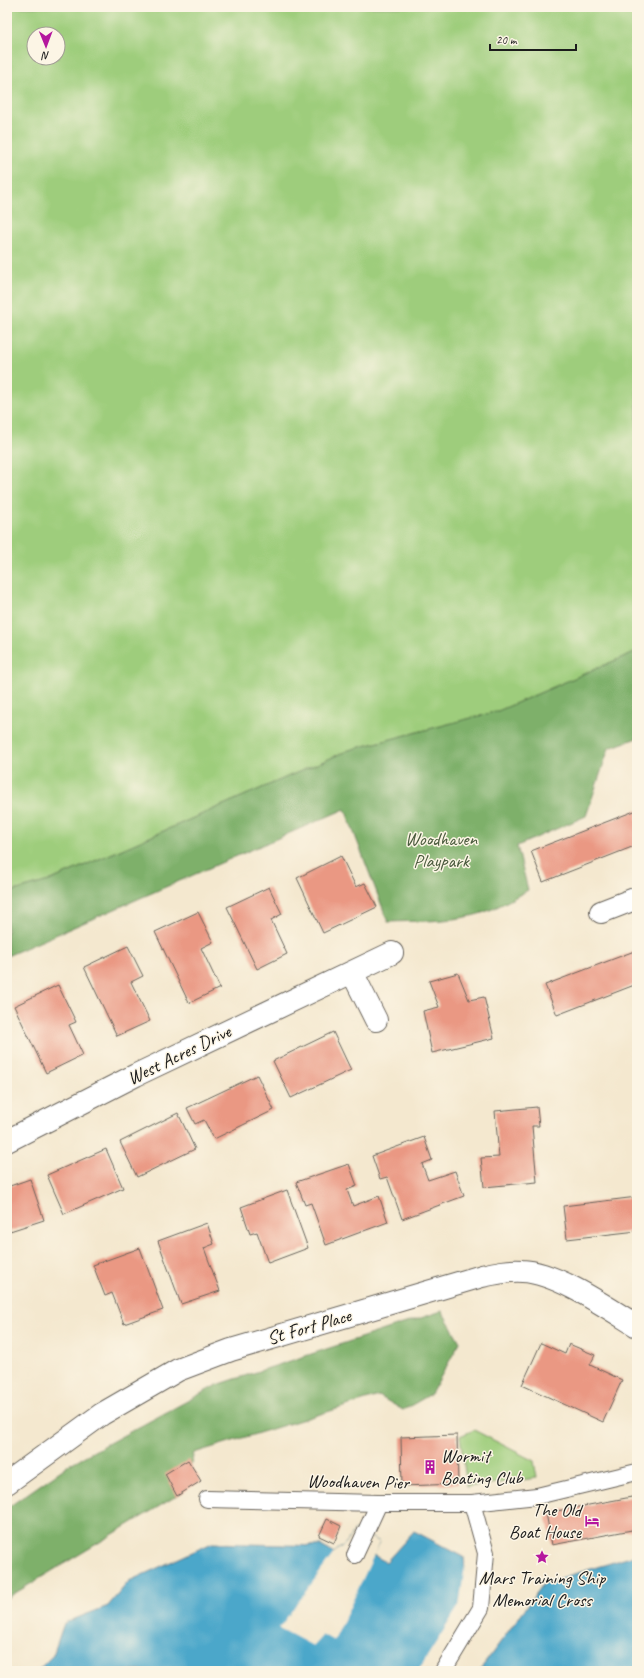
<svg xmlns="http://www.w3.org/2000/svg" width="644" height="1678" viewBox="0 0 644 1678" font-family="Caveat,sans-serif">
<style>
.green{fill:#9ecd7b;stroke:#5d744c;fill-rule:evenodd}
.forest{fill:#7eb06b;stroke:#4d6644}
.water{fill:#4ca7ca;stroke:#346273}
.pier{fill:#f4e8cf}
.building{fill:#ea9883}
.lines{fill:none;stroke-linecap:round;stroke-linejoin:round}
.lane-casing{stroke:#68635b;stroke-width:18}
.street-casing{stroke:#68635b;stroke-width:24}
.secondary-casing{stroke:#68635b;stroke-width:24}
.lane{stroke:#fff;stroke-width:16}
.street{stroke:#fff;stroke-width:22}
.secondary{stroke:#fff;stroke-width:22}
.labels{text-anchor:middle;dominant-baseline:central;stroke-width:3;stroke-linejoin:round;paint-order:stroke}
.park-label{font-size:19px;fill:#4a5a3d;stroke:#fcf5e5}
.street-label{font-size:19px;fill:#1c1c1c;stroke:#fcf5e5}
.poi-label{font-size:19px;fill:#1c1c1c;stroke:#fcf5e5;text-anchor:start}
</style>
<rect width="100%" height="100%" fill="#fcf5e5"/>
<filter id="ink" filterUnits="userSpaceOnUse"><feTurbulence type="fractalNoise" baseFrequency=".025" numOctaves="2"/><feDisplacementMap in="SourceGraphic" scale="8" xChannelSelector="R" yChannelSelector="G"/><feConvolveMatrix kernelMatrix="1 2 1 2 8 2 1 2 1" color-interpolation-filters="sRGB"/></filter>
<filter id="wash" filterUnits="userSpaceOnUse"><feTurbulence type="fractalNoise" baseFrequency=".012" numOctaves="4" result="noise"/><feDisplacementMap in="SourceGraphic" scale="16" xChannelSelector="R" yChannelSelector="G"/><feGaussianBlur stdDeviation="0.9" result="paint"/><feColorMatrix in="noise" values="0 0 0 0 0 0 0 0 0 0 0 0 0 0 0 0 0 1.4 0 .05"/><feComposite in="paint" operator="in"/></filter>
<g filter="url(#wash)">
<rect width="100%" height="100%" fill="#f4e8cf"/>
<!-- green -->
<path class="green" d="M7,7H637V651L498,711L349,750L49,881L7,893ZM34,34H58V58H34Z
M474,1430L534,1461L537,1478L467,1487L460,1436Z"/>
<!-- forest -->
<path class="forest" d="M637,651V738L609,748L586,816L517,846L528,890C510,900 491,912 471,916C444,922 415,921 388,922L345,809L7,956V893L49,881L349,750L498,711Z
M442,1311L460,1342L431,1394L403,1410L379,1396L194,1453L183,1492L7,1598V1508L70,1464L217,1385Z"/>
<!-- water -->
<path class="water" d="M354,1530L380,1542L373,1555L386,1562L414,1531L464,1557L468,1594L427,1671H37L53,1655L64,1623L108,1606L129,1581L212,1543L321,1546L334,1553L347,1542Z
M637,1555V1671H479L544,1583Z"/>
<!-- pier -->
<path class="pier" d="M354,1530L380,1542L334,1641L323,1635L313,1646L279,1628L334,1553L347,1542Z
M466,1559L470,1594L455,1632L432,1670L418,1671L459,1606Z"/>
<g id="blocks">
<!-- building -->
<path class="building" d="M637,810V845L543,882L531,851Z
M341,856L356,887L365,883L377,907L323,933L297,878Z
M269,887L282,914L271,920L287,954L257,969L227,907Z
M198,912L213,942L201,948L220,988L189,1003L155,932Z
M128,946L143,976L131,982L150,1021L117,1036L84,967Z
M637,950V984L557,1015L545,985Z
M458,973L469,1000L484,997L494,1038L432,1053L423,1011L439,1007L429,981Z
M58,985L76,1022L69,1025L83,1055L46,1073L14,1006Z
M333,1032L351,1070L291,1098L273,1061Z
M257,1075L274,1110L214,1139L204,1120L195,1124L187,1108Z
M537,1107L539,1126H532L537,1182L484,1187L481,1158L499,1157L495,1111Z
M178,1113L195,1149L137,1177L120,1142Z
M424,1137L432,1160L422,1164L428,1180L455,1171L464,1196L402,1219L387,1177L380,1179L372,1156Z
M106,1149L123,1188L64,1214L47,1175Z
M349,1164L357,1186L347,1190L353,1206L379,1196L388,1222L326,1245L311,1203L305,1205L296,1182Z
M30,1179L44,1220L7,1232V1187Z
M287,1190L308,1248L268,1263L257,1232L250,1234L241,1207Z
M637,1197V1231L567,1239L563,1206Z
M207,1223L214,1244L204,1248L220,1291L181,1304L158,1241Z
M140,1248L163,1310L124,1324L112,1293L105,1296L93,1265Z
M541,1343L565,1354L569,1344L595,1355L590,1365L622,1380L603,1422L522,1385Z
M457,1435L458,1484L402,1486L401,1437Z
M188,1460L201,1481L177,1496L165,1474Z
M637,1496V1529L552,1545L546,1513Z
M327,1519L341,1526L334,1543L319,1536Z"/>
</g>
</g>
<g filter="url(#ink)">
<use href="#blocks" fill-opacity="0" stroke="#68635b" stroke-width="1"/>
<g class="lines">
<defs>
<path id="lane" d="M207,1499L379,1503H472L486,1553L481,1608L443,1671
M472,1503L537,1496L637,1472
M355,1555L379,1503"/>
<path id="street" d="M601,912L637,898
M352,972L376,1020
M7,1141L136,1075L392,953"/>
<path id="secondary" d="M7,1483L102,1414L178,1370L231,1350L482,1276C495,1273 508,1270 522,1271C556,1272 608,1308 637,1326"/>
</defs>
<!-- lane casing -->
<use href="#lane" class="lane-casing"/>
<!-- street casing -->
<use href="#street" class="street-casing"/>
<!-- secondary casing -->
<use href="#secondary" class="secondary-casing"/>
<!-- lane -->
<use href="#lane" class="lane"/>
<!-- street -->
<use href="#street" class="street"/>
<!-- secondary -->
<use href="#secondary" class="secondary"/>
</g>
</g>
<!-- icons -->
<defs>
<symbol id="building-bare" viewBox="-9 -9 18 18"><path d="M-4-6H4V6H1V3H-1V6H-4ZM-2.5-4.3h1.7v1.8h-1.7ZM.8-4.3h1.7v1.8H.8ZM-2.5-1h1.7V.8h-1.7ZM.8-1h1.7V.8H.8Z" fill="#b5179e" stroke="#fcf5e5" stroke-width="2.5" paint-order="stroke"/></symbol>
<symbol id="hotel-bare" viewBox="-9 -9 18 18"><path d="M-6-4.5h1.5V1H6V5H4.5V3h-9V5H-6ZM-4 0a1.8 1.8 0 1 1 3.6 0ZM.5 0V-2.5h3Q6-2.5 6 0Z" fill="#b5179e" stroke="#fcf5e5" stroke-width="2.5" paint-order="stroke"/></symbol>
<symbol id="sight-bare" viewBox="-9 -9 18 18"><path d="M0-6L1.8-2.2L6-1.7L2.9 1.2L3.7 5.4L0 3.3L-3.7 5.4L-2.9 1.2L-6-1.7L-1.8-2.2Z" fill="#b5179e" stroke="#fcf5e5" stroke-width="2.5" paint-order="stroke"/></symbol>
</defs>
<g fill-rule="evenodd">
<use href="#building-bare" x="420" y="1457" width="20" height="20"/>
<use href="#hotel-bare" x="582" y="1511" width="20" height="20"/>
<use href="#sight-bare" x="532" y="1547" width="20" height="20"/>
</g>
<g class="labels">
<!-- park labels -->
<g class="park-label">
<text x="441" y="839">Woodhaven<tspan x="441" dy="22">Playpark</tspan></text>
</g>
<!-- street labels -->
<g class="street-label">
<text transform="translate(179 1055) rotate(-26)">West Acres Drive</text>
<text transform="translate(309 1327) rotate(-16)">St Fort Place</text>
<text transform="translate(358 1482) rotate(1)">Woodhaven Pier</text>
</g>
<!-- poi labels -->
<g class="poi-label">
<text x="441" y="1456">Wormit<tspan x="441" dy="22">Boating Club</tspan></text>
<text x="581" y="1510" text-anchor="end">The Old<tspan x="581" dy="22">Boat House</tspan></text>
<text x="542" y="1578" text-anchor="middle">Mars Training Ship<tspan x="542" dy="22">Memorial Cross</tspan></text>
</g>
</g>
<!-- margin -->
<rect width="644" height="1678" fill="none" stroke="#fcf5e5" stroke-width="24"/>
<!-- north arrow -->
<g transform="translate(46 46) rotate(179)"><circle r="19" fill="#fcf5e5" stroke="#a29e95"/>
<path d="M0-3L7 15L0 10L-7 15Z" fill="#b5179e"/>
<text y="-6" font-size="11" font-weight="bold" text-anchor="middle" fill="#1c1c1c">N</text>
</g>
<!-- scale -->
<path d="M490 44v6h86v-6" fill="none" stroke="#1c1c1c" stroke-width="2"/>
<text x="496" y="44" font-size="12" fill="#1c1c1c" stroke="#fcf5e5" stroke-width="3" paint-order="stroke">20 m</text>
</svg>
